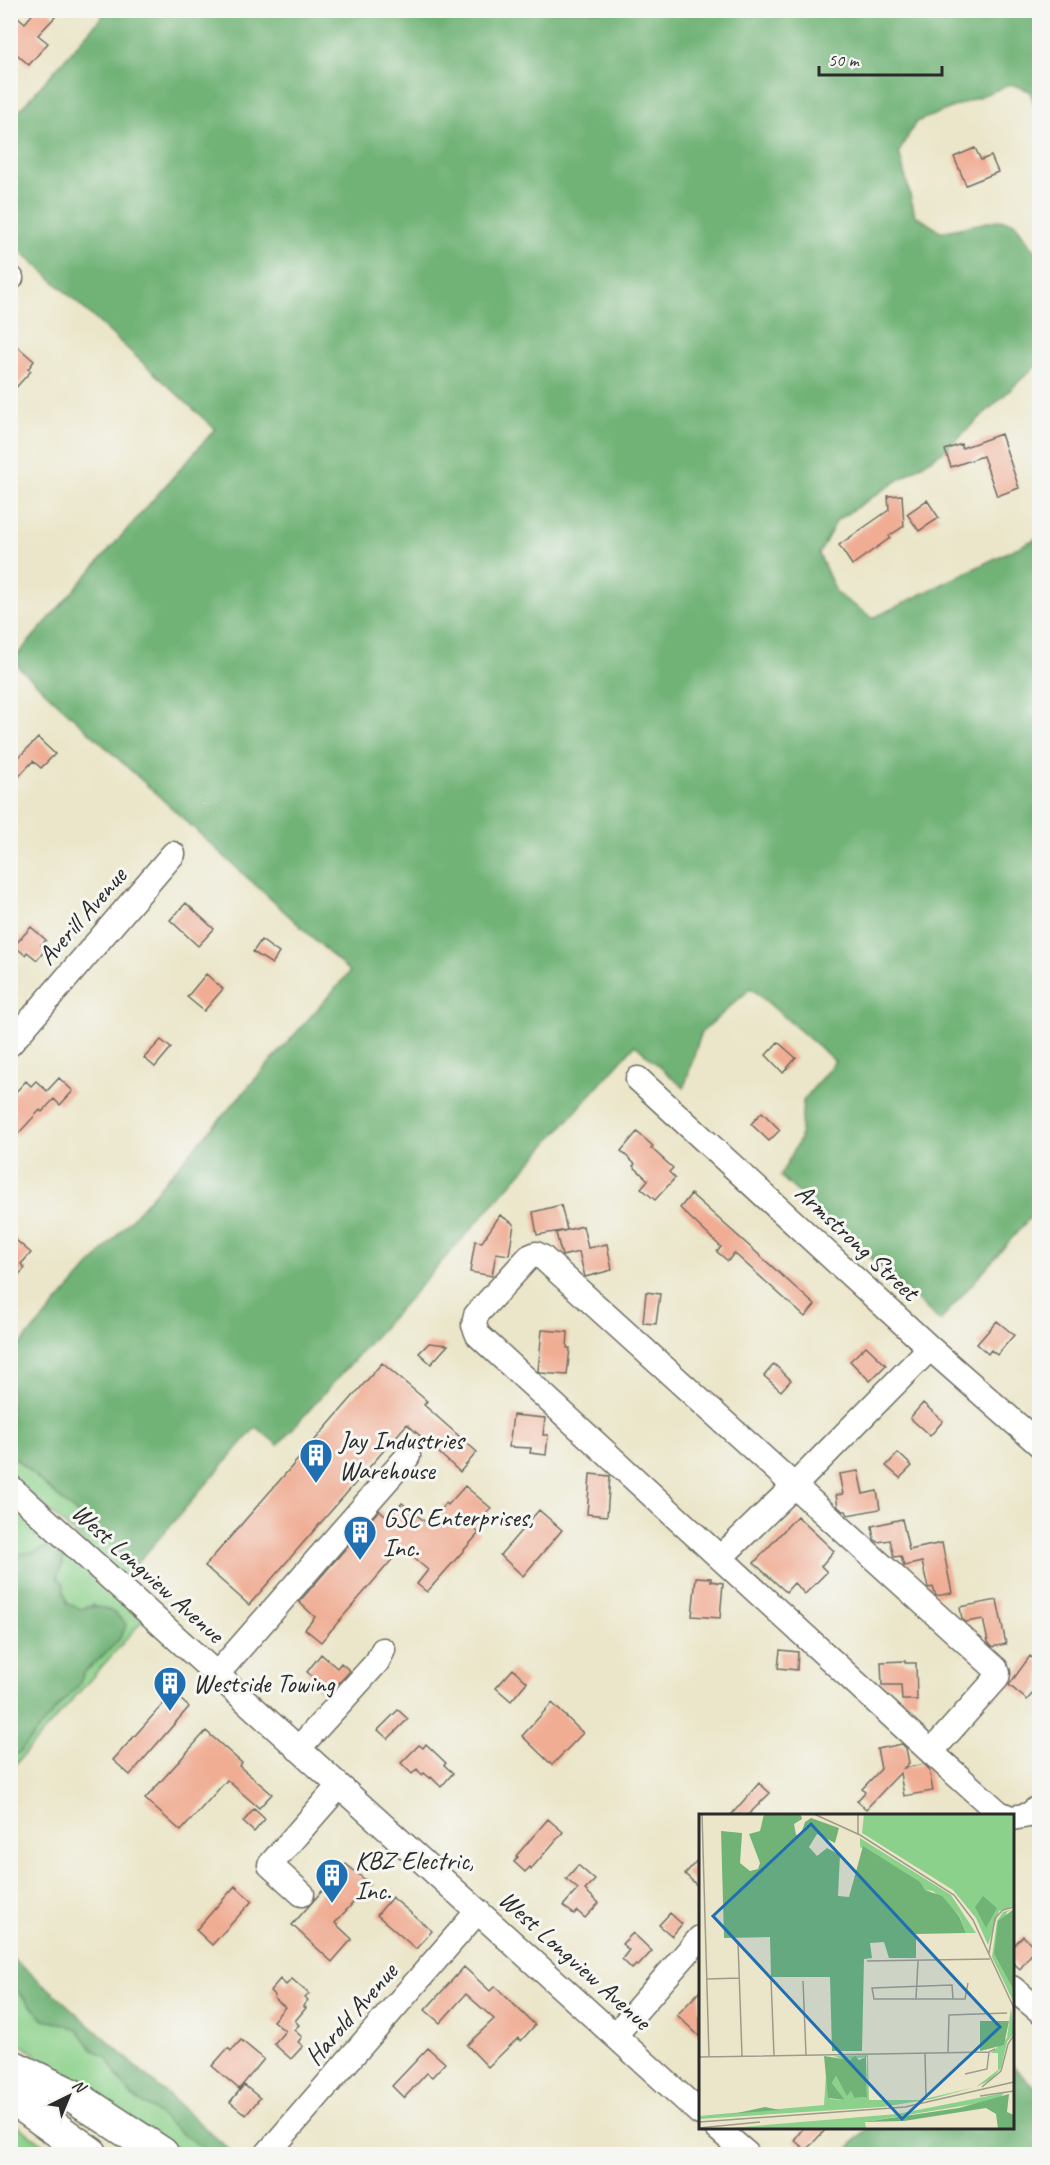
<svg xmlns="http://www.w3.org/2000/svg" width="1050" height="2165" viewBox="0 0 1050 2165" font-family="Caveat,sans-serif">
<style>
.green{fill:#8cd18b;stroke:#5c7e5b;stroke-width:1.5}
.forest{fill:#71b377;stroke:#4e6f51;stroke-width:1.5}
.building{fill:#f0ad94}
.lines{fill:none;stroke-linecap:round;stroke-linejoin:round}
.minor-casing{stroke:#6e6c62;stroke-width:27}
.highway-casing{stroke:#6e6c62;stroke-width:36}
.minor{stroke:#fff;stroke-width:24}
.highway{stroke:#fff;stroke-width:33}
.labels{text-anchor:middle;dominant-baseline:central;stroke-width:6;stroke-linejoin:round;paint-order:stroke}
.street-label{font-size:26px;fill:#2b2b2b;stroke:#f6f6f2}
.poi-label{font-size:26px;fill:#2b2b2b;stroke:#f6f6f2;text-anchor:start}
.inset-road{fill:none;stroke:#9e9b8a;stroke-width:1.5}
.view{fill:#1f6fb2;fill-opacity:0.15;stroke:#1f6fb2;stroke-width:3}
.inset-edge{fill:none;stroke:#2b2b2b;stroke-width:3}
</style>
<rect width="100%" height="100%" fill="#f6f6f2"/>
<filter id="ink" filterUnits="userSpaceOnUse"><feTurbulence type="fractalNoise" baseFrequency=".0167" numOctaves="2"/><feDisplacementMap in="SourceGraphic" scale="12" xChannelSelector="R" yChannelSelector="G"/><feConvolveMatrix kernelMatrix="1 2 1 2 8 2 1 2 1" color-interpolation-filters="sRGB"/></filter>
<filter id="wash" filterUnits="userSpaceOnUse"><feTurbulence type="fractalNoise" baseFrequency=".008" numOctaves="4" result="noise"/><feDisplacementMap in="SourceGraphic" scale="24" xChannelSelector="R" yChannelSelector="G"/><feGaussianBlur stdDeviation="1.35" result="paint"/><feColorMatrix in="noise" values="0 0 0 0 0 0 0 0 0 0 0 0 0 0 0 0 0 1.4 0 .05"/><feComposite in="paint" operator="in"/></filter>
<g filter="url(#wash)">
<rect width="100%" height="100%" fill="#ebe6c9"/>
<!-- green -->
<path class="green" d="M10,1454L135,1566L123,1578L11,1476Z
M11,1498L144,1619L11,1769V1758L20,1752L62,1701L79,1684L84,1673L115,1643L93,1605L81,1609L68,1604L64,1593V1584L57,1577L63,1565L64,1557L50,1547L34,1552L20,1554L11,1544Z
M11,1984L44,2020L65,2024L79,2031L92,2049L108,2058L117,2076L133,2097L151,2108L177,2130L211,2154H186L99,2099L11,2037Z
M10,2121H11L57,2154H11Z"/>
<!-- forest -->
<path class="forest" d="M107,11H1039V118L1030,91L1011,84L916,122L899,152L915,215L941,232L997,220L1014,222L1039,257V363L945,450L837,520L819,554L837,594L873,618L1039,537V1207L940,1321L780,1176L800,1139L803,1101L835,1061L751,988L701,1033L684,1088L635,1045L278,1445L256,1427L135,1566L11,1454V1355L350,972L12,661L215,429L11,242V120Z
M11,1544L20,1554L34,1552L50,1546C68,1555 65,1561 57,1577L64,1584V1593L68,1604L81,1609C99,1603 114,1610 126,1624C121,1647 97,1657 84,1673C81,1677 81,1682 78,1686C57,1707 39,1729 20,1752L11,1758Z
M11,1957L48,1988L234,2154H211L177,2130L151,2108L133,2097L117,2076L108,2058L92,2049L79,2031L65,2024L44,2020L11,1984Z
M1013,2067L1039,2091V2154H843L868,2128H1012Z"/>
<g id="blocks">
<!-- building -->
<path class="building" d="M10,10L25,23L36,10H48L55,17L38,35L48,43L29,65L10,48Z
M975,148L981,160L991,156L998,172L966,185L954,157Z
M10,340L34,361L28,369L31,371L10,394Z
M1001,434L1019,488L997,496L983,456L951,467L945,450L961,444L962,448Z
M902,495L904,526L889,536L890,538L852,565L839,545L889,510L888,496Z
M927,500L939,518L919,531L907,514Z
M38,738L55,754L41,768L33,761L10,786V766Z
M186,903L214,929L198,946L170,920Z
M31,927L46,940L41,945L46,949L37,960L27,952L25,955L14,946Z
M261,940L279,953L272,964L253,952Z
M206,974L223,989L204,1011L187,997Z
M161,1040L171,1048L155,1067L144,1058Z
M778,1042L796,1058L783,1073L766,1055Z
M59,1078L73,1091L60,1105L54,1099L42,1112L40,1110L17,1135L10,1129V1098L26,1081L31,1086L36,1081L47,1091Z
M762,1112L780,1130L769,1141L751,1124Z
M637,1132L653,1146L651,1148L673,1168L669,1172L675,1178L655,1200L641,1188L648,1180L633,1166L635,1164L621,1151Z
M691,1194L815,1305L805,1317L734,1253L728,1261L717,1252L721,1247L680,1208Z
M561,1205L567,1230L583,1226L588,1248L607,1244L612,1270L585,1277L579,1252L562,1256L556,1233L567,1230L537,1235L533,1212Z
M500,1215L514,1224L509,1255L496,1253L492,1276L470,1272L475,1241L482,1242Z
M10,1235L31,1253L21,1264L25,1268L10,1285Z
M646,1292L660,1294L656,1324L643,1323Z
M997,1321L1014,1335L997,1355L991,1350L988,1354L977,1344Z
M542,1330L568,1332L567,1348H570L567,1375L540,1373L538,1371Z
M429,1343L448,1345L431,1364L419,1353Z
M866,1346L886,1365L870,1381L850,1361Z
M382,1363L427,1401L424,1405L477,1452L460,1472L407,1424L249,1605L205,1566Z
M774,1364L791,1380L781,1391L764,1376Z
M923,1403L943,1421L930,1436L910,1418Z
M513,1415L545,1418L543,1435H548L546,1455L530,1453L531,1448L509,1447Z
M898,1453L912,1466L900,1478L886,1466Z
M858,1471L863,1494L877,1491L880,1509L848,1515L846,1511H843L838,1507L836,1495L843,1494L839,1474Z
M590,1474L610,1476L607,1516L587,1514Z
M465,1486L491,1508L473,1528L479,1533L427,1592L417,1584L428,1570L402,1548L321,1642L305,1629L315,1617L299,1602L379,1510L389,1518L402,1503L428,1524L446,1503L448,1505Z
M539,1510L562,1530L523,1576L500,1555Z
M797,1516L834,1551L821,1566L827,1572L805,1594L794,1583L786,1592L754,1563Z
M902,1519L909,1550L942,1543L952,1593L936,1596L933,1587L928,1588L922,1562L904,1566L901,1556L894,1557L890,1540L878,1542L874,1539L872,1526Z
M696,1577L711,1578V1581L723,1583L720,1618L692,1616Z
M997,1600L1006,1644L992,1647L988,1642L983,1619L966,1622L962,1619L960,1607Z
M780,1650L798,1652L797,1670L778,1668Z
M321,1654L337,1668L341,1663L350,1671L326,1697L318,1689L322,1685L307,1672Z
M1030,1656L1040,1664V1685L1027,1700L1009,1685Z
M905,1661V1663H916L917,1700H902L901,1685H882L881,1662Z
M513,1669L527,1682L511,1701L496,1688Z
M173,1693L189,1707L130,1775L113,1760Z
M552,1703L583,1733L552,1765L522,1736Z
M398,1710L408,1719L388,1739L378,1730Z
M206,1731L242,1763L239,1766L272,1794L259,1808L227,1780L181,1831L145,1799Z
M426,1744L446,1763L444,1765L453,1773L441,1787L431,1777L430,1778L424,1773L422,1775L417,1769L412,1774L401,1763L419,1745L423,1748Z
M902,1744L906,1748L909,1763L904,1768L924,1764L929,1769L933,1791L904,1796L900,1773L866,1809L857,1801L865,1792L862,1789L881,1769L877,1749Z
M759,1783L770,1793L748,1815H731Z
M254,1809L265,1819L254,1832L243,1822Z
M548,1819L563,1832L531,1869L530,1867L525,1872L514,1862L518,1857L516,1856Z
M700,1857V1888L685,1874Z
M346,1864L370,1884L335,1923L352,1939L332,1962L292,1925Z
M578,1865L595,1880L585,1890L599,1903L585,1918L577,1911L574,1914L563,1906L578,1889L566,1879Z
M235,1886L252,1901L212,1945L196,1930Z
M392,1897L432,1931L416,1949L377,1915Z
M670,1913L682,1924L672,1936L659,1925Z
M633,1933L652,1951L638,1966L636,1965L632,1969L622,1959L629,1950L622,1944Z
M1023,1936L1036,1948L1020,1969L1012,1962V1947Z
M464,1967L490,1991L495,1986L535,2025L521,2041L518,2038L488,2067L467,2045L494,2019L466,1994L440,2023L425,2010Z
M280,1979L286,1985L292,1979L309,1994L305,1998L308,2000L303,2006L306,2008L295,2021L299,2025L294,2030L302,2037L298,2042L303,2046L291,2059L274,2044L285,2031L273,2021L285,2007L274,1998L275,1996L270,1991Z
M700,1991V2037L677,2015Z
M241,2040L264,2059L239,2089L212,2066L228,2048L231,2051Z
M428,2048L445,2063L432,2077L427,2073L404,2098L392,2086Z
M244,2085L260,2098L246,2115L230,2102Z
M804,2127H828L806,2150L794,2140Z"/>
</g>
</g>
<g filter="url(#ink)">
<use href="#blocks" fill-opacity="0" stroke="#6e6c62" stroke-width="1.5"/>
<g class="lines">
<defs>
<path id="minor" d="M10,279L11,278
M10,1044L173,854
M638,1079L930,1348L1040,1445
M10,1487L700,2113
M721,1557L794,1486L930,1348
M217,1674L408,1456
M298,1749L377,1662L383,1650
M931,1752L997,1678L998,1673L996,1669L542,1257L536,1254L529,1257L476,1315L474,1325L478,1335L931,1752L999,1813L1006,1816
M1012,1818L1029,1815L1040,1806
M302,1894L270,1865L339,1786
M1012,1988L1040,2011
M615,2035L700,1938
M717,2128L747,2154
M267,2154L478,1911"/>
<path id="highway" d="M15,2068L77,2098L162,2154
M10,2096L91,2154"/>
</defs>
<!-- minor casing -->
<use href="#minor" class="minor-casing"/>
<!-- highway casing -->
<use href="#highway" class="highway-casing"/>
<!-- minor -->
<use href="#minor" class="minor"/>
<!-- highway -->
<use href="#highway" class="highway"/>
</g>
</g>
<!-- icons -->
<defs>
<symbol id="building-pin" viewBox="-11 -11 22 30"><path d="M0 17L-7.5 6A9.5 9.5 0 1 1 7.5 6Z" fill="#1f6fb2" stroke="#f6f6f2"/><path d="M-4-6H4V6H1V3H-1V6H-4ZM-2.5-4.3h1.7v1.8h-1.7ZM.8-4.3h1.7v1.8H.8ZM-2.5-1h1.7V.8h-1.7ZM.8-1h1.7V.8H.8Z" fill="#fff"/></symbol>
</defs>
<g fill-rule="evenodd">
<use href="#building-pin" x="297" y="1436" width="38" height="52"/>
<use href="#building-pin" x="341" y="1513" width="38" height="52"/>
<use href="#building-pin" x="151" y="1664" width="38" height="52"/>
<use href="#building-pin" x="313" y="1856" width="38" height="52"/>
</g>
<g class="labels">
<!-- street labels -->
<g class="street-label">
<text transform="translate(82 916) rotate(-49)">Averill Avenue</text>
<text transform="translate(857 1242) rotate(43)">Armstrong Street</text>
<text transform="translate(148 1573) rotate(42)">West Longview Avenue</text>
<text transform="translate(575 1960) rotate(42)">West Longview Avenue</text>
<text transform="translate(351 2014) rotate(-49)">Harold Avenue</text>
</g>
<!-- poi labels -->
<g class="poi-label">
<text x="339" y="1440">Jay Industries<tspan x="339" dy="30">Warehouse</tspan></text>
<text x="383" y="1517">GSC Enterprises,<tspan x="383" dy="30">Inc.</tspan></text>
<text x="193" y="1683">Westside Towing</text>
<text x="355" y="1860">KBZ Electric,<tspan x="355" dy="30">Inc.</tspan></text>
</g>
</g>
<!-- overview -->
<g transform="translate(699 1814)">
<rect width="315" height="315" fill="#ebe6c9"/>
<path d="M165,0H315V92L300,97L289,131L277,104L254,76L163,19ZM161,24L252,81L277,119H267L260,101L234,77L226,76L161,33ZM315,95L308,98L295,140L315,177V189L293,143L298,107L304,98ZM312,194L315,219L308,228L302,254L292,266L277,273L233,285L183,293L0,305V302L125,291L127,261L131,285L146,286L133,269L137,262L148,281L152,277L155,284L168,283V243L146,246L135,242L169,241L170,286H221L277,273L299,256V239H292L308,224ZM305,279L299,286L166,308L167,315H19L198,300Z" fill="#8cd18b"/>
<path d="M65,0L102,1L103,5L95,10L97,21L102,20L106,8L112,4L140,14L136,29L118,20L110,33L118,42L128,34L141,41L139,82L150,83L164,32L221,68L226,76L243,82L260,102L267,119L217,120V144H190L185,128L171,129L173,144L165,145L163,237H133L131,163H72L71,123L25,124L22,17L43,19L41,49L51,57L59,55L61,49L50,20L61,17ZM284,82L298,94L287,114L276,93ZM315,95V177L295,140L299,107ZM281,207H310L305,231L281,237ZM125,242L151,246L156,242L160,246L167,243L168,283L155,284L152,277L148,282L137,262L133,269L146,286L129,284ZM310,280L308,298L315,301V315H299L297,300L287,294L205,307L165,308L260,294ZM66,293L81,296L0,302L38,299Z" fill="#71b377"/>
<path class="inset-road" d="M3,0L10,242M115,0L161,21L255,81L274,106L315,194M159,20V0M39,127L43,242M290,139L296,104L304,96L315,93M168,147L291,145M72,164L75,242M8,165L41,164M104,167L107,241M217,185L219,147M254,185L253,171L173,174L175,185H266L269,169M226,239L227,281M249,239L250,201L308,199M0,243L290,238L296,235M266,260L288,255L290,238M283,273L302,257L309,230L315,221M281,282L315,277M0,308L206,293L315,268M0,314L61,308"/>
<path class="view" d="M112,10L301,213L203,305L14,102Z"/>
<rect width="315" height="315" class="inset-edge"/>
</g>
<!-- margin -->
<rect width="1050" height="2165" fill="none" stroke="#f6f6f2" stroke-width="36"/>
<!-- north arrow -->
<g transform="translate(69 2096) rotate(43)" stroke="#f6f6f2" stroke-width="4.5" paint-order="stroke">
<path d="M0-4.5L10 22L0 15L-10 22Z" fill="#2b2b2b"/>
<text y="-9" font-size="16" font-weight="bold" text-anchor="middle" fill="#2b2b2b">N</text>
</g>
<!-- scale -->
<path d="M819 66v9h123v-9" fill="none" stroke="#2b2b2b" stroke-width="3"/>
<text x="828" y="66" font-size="18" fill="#2b2b2b" stroke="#f6f6f2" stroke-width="4.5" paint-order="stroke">50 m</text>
</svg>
